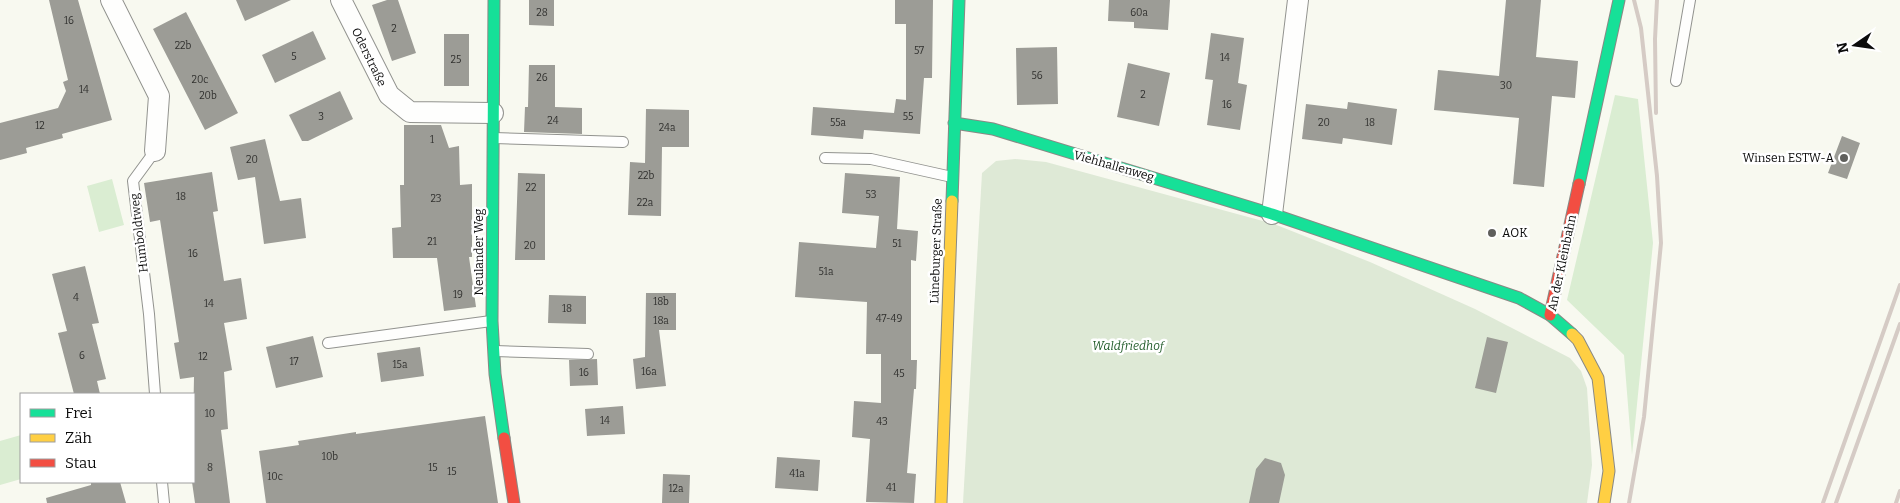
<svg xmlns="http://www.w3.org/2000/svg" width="1900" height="503" viewBox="0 0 1900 503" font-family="Bitter,serif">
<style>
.green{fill:#daedd2}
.cemetery{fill:#dee9d6}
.building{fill:#9c9c96}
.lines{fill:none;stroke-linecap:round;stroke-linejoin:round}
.lane-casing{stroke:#92938f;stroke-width:12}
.street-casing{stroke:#92938f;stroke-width:22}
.fast-casing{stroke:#898985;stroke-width:13}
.slow-casing{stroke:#898985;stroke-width:13}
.jam-casing{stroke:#898985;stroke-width:13}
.lane{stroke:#fefefd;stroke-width:10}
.street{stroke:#fefefd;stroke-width:20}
.fast{stroke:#16e098;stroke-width:11}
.slow{stroke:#ffcf43;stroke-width:11}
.jam{stroke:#f24e42;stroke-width:11}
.rail{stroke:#d5cbc5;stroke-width:4}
.poi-dot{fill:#5f5f5c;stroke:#fff;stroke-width:2}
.labels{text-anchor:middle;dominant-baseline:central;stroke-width:5;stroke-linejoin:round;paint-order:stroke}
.number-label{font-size:10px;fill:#30302e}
.street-label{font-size:12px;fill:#0c0c0c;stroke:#fff}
.poi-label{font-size:12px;fill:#0c0c0c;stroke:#fff;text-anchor:end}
.park-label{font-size:12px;font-style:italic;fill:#235d2b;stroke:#fff}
</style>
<rect width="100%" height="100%" fill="#f8f9f0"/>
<!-- green -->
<path class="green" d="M1615,95L1638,99L1653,243L1632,455L1624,355L1567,300Z
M112,179L124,225L99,232L87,186Z
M21,435V479L0,485V441Z"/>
<!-- cemetery -->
<path class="cemetery" d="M1015,159L1046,162L1274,224L1370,262L1475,309L1570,358L1581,371L1587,388L1592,465L1587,503H963L982,173L996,161Z"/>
<!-- building -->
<path class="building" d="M49,0H78L112,120L62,134L63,138L26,148L27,153L0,160V123L58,108L66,91L63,82L68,80Z
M236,0H291L245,21Z
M387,0H398L416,53L392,61L372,5Z
M529,0H554V26L529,25Z
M895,0H933L932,78H924L920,134L864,130L863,139L811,135L813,107L894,113L896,99L906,100V24H895Z
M1109,0H1170L1168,30L1134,28V22L1108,21Z
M1506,0H1541L1536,57L1578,61L1575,98L1552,96L1544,187L1513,184L1519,118L1434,110L1438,70L1499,76Z
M186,12L238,113L205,130L153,29Z
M313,31L326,59L275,83L262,55Z
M1211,33L1244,38L1238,83L1247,85L1240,130L1207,125L1213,80L1205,79Z
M444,34H469V86H444Z
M1057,47L1058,104L1017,105L1016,48Z
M1128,63L1170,73L1159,126L1117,117Z
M529,65H555V107L582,108V134L524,132L525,107H528Z
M340,91L353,119L308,141H302L289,115Z
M1348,102L1397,109L1392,145L1343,138L1342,144L1302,139L1306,104L1347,109Z
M646,109L689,110V147H662L661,216L628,215L630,162L645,163Z
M404,125H441L449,148L459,146L460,185L472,184V257H469L476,307L444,311L437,258H393L392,228L401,227L400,185H404Z
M1842,136L1860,143L1847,179L1828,173Z
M265,139L280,201L301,198L306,238L264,244L255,177L238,180L230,147Z
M212,172L218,211L213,212L224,281L241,278L247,319L224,323L232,370L224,372L228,429L221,430L230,503H195L192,482L194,377L180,379L174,343L179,342L160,220L150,222L144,183Z
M518,173L545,174V260H515Z
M845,173L900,177L897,229L918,231L916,261L911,260V360H917L916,389H914L907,473L916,474L914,503L866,502L870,439L852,437L854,401L881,403V354H866L867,302L795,297L799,242L876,248L879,216L842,213Z
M85,266L99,323L92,324L106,379L97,381L100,394H74L58,333L67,331L52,274Z
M646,293H676V330H659L666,386L636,389L633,359L645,357Z
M549,295L586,296V324L548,323Z
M313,336L323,377L276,388L266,347Z
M1487,337L1508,342L1496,393L1475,388Z
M420,347L424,376L381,382L377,353Z
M597,359L598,385L570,386L569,360Z
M623,406L625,434L587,436L585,409Z
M485,416L498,503H266L259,451L299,445L298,441L356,432V434Z
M777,457L820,460L818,491L775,488Z
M1265,458L1281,463L1285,475L1279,503H1249L1256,469Z
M663,474L690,475L689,503H662Z
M91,482H120L126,503H47L46,498L91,485Z"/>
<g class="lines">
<defs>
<path id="lane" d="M1676,81L1690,0
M494,138L623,142
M155,151L133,181L149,314L155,394
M825,158L871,159L952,177
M328,343L491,321
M495,351L588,354
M162,482L164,503"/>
<path id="street" d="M111,0L159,96L155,151
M341,0L389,95L410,112L493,113
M1272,214L1298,0"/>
<path id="fast" d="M494,0L492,321L495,374L504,438
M954,123L993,129L1272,214L1519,298L1550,315L1572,334
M1579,184L1619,0
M952,201L959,0"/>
<path id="slow" d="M1572,334L1578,340L1598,378L1609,471L1604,503
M941,503L952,201"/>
<path id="jam" d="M1550,315L1579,184
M504,438L514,503"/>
</defs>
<!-- lane casing -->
<use href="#lane" class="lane-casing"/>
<!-- street casing -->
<use href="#street" class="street-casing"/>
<!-- fast casing -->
<use href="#fast" class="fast-casing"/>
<!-- slow casing -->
<use href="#slow" class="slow-casing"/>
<!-- jam casing -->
<use href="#jam" class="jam-casing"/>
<!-- lane -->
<use href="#lane" class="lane"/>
<!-- street -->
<use href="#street" class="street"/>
<!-- fast -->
<use href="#fast" class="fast"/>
<!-- slow -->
<use href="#slow" class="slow"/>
<!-- jam -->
<use href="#jam" class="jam"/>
<!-- rail -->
<path class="rail" d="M1656,113L1655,39L1657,0
M1629,503L1644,417L1661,243L1657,176L1641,28L1634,0
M1823,503L1900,285
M1836,503L1900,324
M1896,503L1900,491"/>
</g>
<!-- markers -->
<g class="poi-dot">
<circle cx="1844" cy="158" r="5"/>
<circle cx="1492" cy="233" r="5"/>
</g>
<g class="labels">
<!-- number labels -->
<g class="number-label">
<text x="542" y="13">28</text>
<text x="1139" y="13">60a</text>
<text x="69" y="21">16</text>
<text x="394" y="29">2</text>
<text x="183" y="46">22b</text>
<text x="919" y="51">57</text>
<text x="294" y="57">5</text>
<text x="1225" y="58">14</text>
<text x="456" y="60">25</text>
<text x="1037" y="76">56</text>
<text x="542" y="78">26</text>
<text x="200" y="80">20c</text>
<text x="1506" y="86">30</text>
<text x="84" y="90">14</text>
<text x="1143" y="95">2</text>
<text x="208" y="96">20b</text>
<text x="1227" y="105">16</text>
<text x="321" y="117">3</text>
<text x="908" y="117">55</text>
<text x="553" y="121">24</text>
<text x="838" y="123">55a</text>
<text x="1324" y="123">20</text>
<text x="1370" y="123">18</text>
<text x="40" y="126">12</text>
<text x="667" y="128">24a</text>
<text x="432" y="140">1</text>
<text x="252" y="160">20</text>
<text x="646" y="176">22b</text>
<text x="531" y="188">22</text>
<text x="871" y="195">53</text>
<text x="181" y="197">18</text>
<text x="436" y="199">23</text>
<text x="645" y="203">22a</text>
<text x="432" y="242">21</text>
<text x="897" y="244">51</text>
<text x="530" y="246">20</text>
<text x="193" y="254">16</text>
<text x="826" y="272">51a</text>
<text x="458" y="295">19</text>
<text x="76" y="298">4</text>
<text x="661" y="302">18b</text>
<text x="209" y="304">14</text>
<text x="567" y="309">18</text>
<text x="889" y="319">47-49</text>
<text x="661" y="321">18a</text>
<text x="82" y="356">6</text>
<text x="203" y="357">12</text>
<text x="294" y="362">17</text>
<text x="400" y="365">15a</text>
<text x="649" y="372">16a</text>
<text x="584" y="373">16</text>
<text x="899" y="374">45</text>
<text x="210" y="414">10</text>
<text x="605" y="421">14</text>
<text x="882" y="422">43</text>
<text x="330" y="457">10b</text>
<text x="210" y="468">8</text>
<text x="433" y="468">15</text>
<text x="452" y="472">15</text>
<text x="797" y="474">41a</text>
<text x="275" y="477">10c</text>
<text x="891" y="488">41</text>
<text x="676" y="489">12a</text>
</g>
<!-- street labels -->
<g class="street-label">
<text transform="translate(369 57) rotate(64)">Oderstraße</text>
<text transform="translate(1114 166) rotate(16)">Viehhallenweg</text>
<text transform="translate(139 233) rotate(-97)">Humboldtweg</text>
<text transform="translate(936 251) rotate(-88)">Lüneburger Straße</text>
<text transform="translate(479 252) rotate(-90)">Neulander Weg</text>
<text transform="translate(1562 263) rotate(-78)">An der Kleinbahn</text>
</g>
<!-- poi labels -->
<g class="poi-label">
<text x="1834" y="158">Winsen ESTW-A</text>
<text x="1502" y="233" text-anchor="start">AOK</text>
</g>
<!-- park labels -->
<g class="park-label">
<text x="1128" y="346">Waldfriedhof</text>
</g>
</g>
<!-- legend -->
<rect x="20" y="393" width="175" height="90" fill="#ffffff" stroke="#9e9e9e"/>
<rect x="30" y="409" width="25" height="8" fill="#16e098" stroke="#9e9e9e"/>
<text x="65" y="418" font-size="15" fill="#0c0c0c">Frei</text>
<rect x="30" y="434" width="25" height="8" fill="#ffcf43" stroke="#9e9e9e"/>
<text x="65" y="443" font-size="15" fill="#0c0c0c">Zäh</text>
<rect x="30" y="459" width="25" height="8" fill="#f24e42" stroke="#9e9e9e"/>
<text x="65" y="468" font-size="15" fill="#0c0c0c">Stau</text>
<!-- north arrow -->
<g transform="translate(1855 45) rotate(257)" stroke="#ffffff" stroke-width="4" paint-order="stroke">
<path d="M0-4L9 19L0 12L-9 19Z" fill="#0c0c0c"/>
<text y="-8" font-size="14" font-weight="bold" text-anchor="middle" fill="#0c0c0c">N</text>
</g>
</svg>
